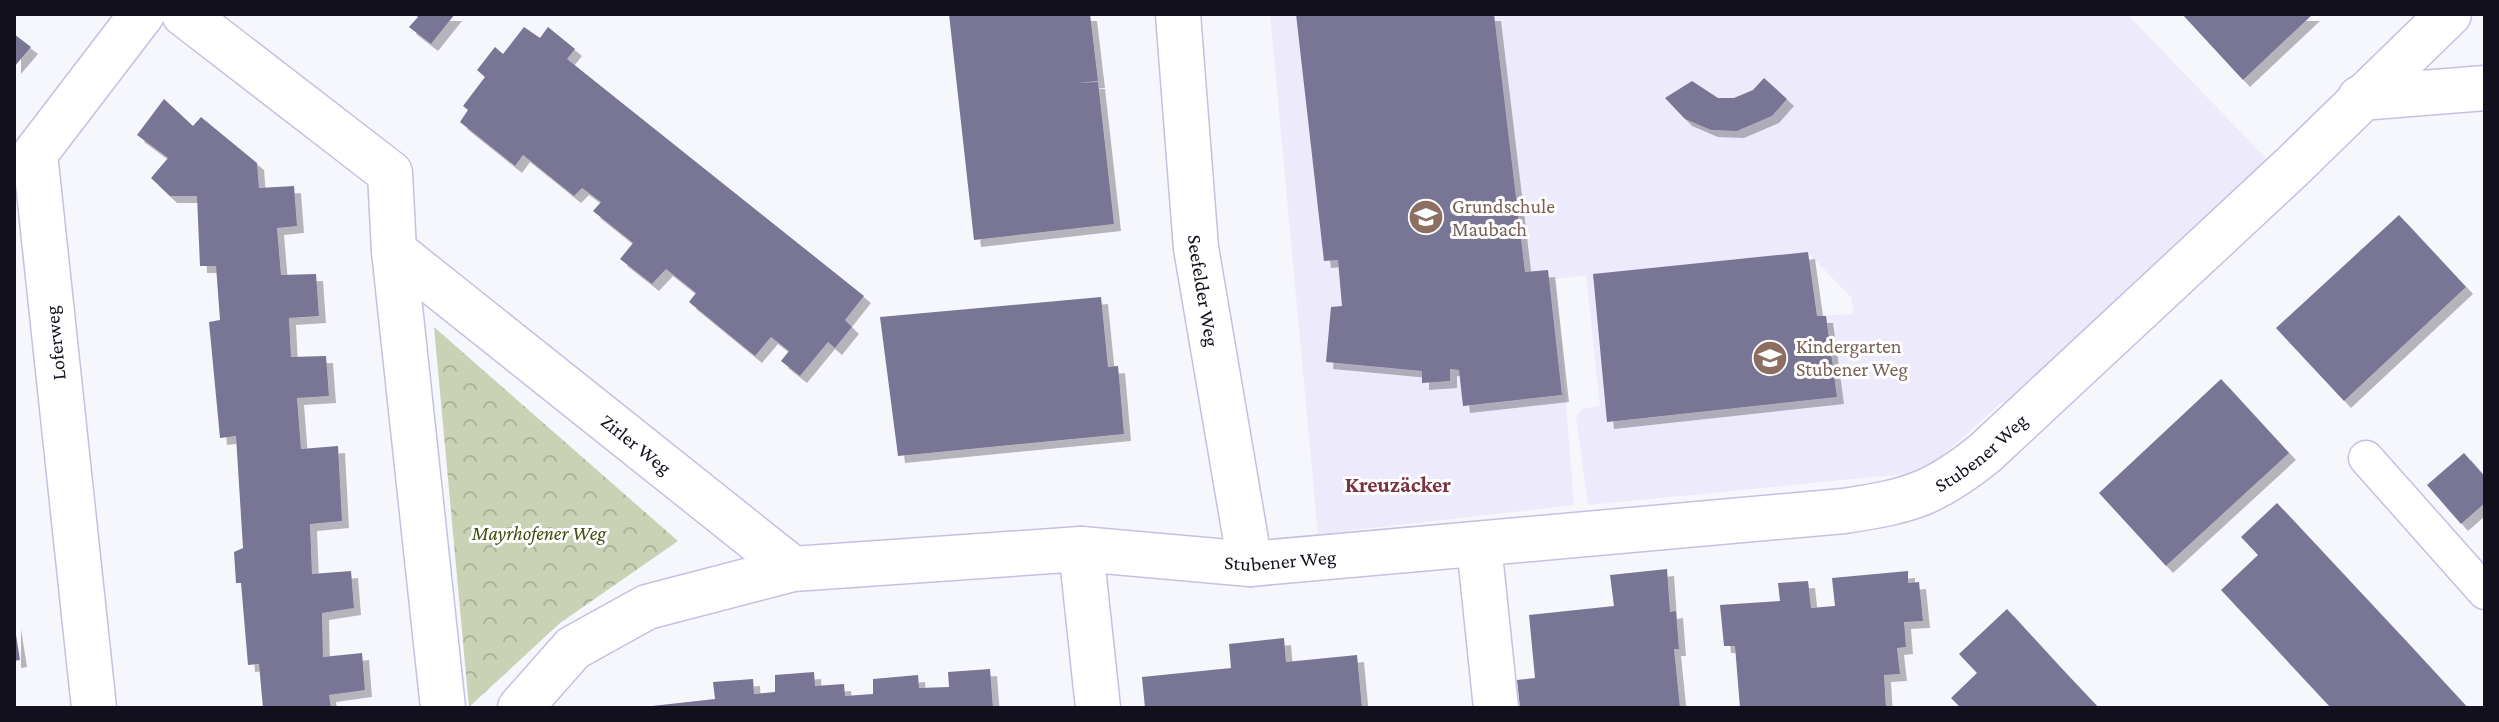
<svg xmlns="http://www.w3.org/2000/svg" width="2499" height="722" viewBox="0 0 2499 722" font-family="'Crimson Pro',serif">
<style>
.built{fill:#eceafb;fill-rule:evenodd}
.park{fill:url(#park-crowns)}
.building{fill:#797594;filter:url(#shadow)}
.lines{fill:none;stroke-linecap:round;stroke-linejoin:round}
.service-casing{stroke:#c5c0e2;stroke-width:37}
.minor-casing{stroke:#c5c0e2;stroke-width:47}
.service{stroke:#fff;stroke-width:34}
.minor{stroke:#fff;stroke-width:44}
.labels{text-anchor:middle;dominant-baseline:central;stroke-width:6;stroke-linejoin:round;paint-order:stroke}
.education-label{font-size:20px;fill:#785e54;stroke:#fff;text-anchor:start}
.street-label{font-size:20px;fill:#12101c;stroke:#fff}
.park-label{font-size:20px;font-style:italic;fill:#414d0e;stroke:#fff}
.neighbourhood-label{font-size:22px;font-weight:bold;fill:#7a3341;stroke:#fff}
</style>
<defs>
<pattern id="park-crowns" width="20" height="18" patternUnits="userSpaceOnUse" patternTransform="scale(2)"><rect width="20" height="18" fill="#c9d2b5"/><path d="M2 6a3 3 0 1 1 6 0M12 15a3 3 0 1 1 6 0" fill="none" stroke="#acb39b"/></pattern>
<filter id="shadow"><feDropShadow dx="7" dy="7" stdDeviation="0" flood-color="#0004"/></filter>
</defs>
<rect width="100%" height="100%" fill="#f6f6fd"/>
<!-- built -->
<path class="built" d="M1270,14H2127L2277,170L2014,410L2002,402L1924,472L1588,505L1576,416L1582,409L1600,406L1586,275L1556,279L1574,505L1318,534ZM1808,253L1851,297L1854,314L1817,316Z"/>
<!-- park -->
<path class="park" d="M434,327L678,541L560,623L469,707Z"/>
<!-- building -->
<path class="building" d="M414,14H455L431,44L409,27L418,17Z
M949,14H1090L1098,81L1076,83L1098,82L1114,224L974,240Z
M1296,14H1494L1525,272L1548,270L1562,395L1463,406L1459,370L1450,369V381L1422,383V371L1326,362L1331,307L1342,306L1338,260L1324,261Z
M2182,14H2313L2243,80Z
M524,27L540,38L548,27L575,49L567,59L864,296L845,320L852,327L835,348L828,342L800,376L781,361L789,351L771,337L755,356L689,302L696,293L666,269L652,284L620,259L633,243L593,211L601,202L582,188L574,196L523,155L515,166L460,122L468,110L463,106L485,77L477,70L495,47L503,54Z
M14,34L31,47L14,67Z
M1764,78L1787,99L1772,116L1737,131L1711,130L1685,119L1665,98L1692,81L1718,98H1734L1753,90Z
M164,99L193,126L201,117L257,163L259,188L294,186L297,226L277,228L281,275L316,274L319,316L289,318L291,357L326,356L329,396L297,398L301,449L338,446L342,521L310,524L312,574L351,571L354,608L322,613L323,657L362,653L365,690L329,695L331,708H263L259,664L248,665L241,583H236L234,552L243,548L236,436L220,438L209,322L220,320L216,266H200L197,196H170L151,178L168,158L137,135Z
M2399,215L2466,287L2344,401L2276,328Z
M1808,252L1817,316H1826L1837,397L1607,422L1593,274Z
M1101,297L1108,367L1118,366L1124,434L898,456L880,317Z
M2221,379L2289,453L2166,566L2099,493Z
M2464,453L2485,477V503L2461,524L2427,485Z
M2277,503L2407,642L2468,708H2331L2221,590L2258,555L2241,537Z
M1667,569L1670,612L1676,611L1679,649H1674L1680,708H1520L1517,680L1535,678L1529,615L1614,606L1610,575Z
M1908,571V583L1919,582L1923,621L1904,622L1906,647L1897,648L1900,674L1884,675L1886,708H1740L1735,646H1724L1720,605L1780,601L1778,583L1808,581L1811,608L1835,606L1832,578Z
M2007,609L2063,670L2099,708H1961L1951,698L1977,673L1959,654Z
M14,622L20,660L14,661Z
M1284,638L1286,662L1357,655L1362,708H1145L1142,677L1231,668L1229,644Z
M990,669L993,708H634L715,699L713,682L753,679L754,694L775,692V675L814,672L815,686L844,684L845,696L873,694V679L918,675L919,688L949,687L948,672Z"/>
<g class="lines">
<defs>
<path id="service" d="M2366,458L2485,592"/>
<g id="minor">
<path id="s1" d="M184,14L390,173L394,251L793,569"/>
<path id="s2" d="M1178,14L1196,248L1250,564"/>
<path d="M2360,98L2485,88"/>
<path d="M394,251L443,708"/>
<path d="M1479,545L1496,708"/>
<path id="s3" d="M1081,549L1250,564L1844,511C1909,501 1933,495 1985,453L2292,167L2449,14"/>
<path d="M94,708L35,154L142,14"/>
<path d="M520,708L573,648L647,607L793,569L1081,549L1098,708"/>
</g>
</defs>
<!-- service casing -->
<use href="#service" class="service-casing"/>
<!-- minor casing -->
<use href="#minor" class="minor-casing"/>
<!-- service -->
<use href="#service" class="service"/>
<!-- minor -->
<use href="#minor" class="minor"/>
</g>
<!-- icons -->
<defs>
<symbol id="school-disc" viewBox="-11 -11 22 22"><circle r="9.5" fill="#8d6e63" stroke="#fff"/><path d="M0-5L7-2L0 1L-7-2ZM-4 1L0 2.5L4 1V4Q0 6-4 4Z" fill="#fff"/></symbol>
</defs>
<g fill-rule="evenodd">
<use href="#school-disc" x="1406" y="197" width="40" height="40"/>
<use href="#school-disc" x="1750" y="338" width="40" height="40"/>
</g>
<g class="labels">
<!-- education labels -->
<g class="education-label">
<text x="1452" y="206">Grundschule<tspan x="1452" dy="23">Maubach</tspan></text>
<text x="1796" y="346">Kindergarten<tspan x="1796" dy="23">Stubener Weg</tspan></text>
</g>
<!-- street labels -->
<g class="street-label">
<text stroke="none"><textPath href="#s2" startOffset="278">Seefelder Weg</textPath></text>
<text transform="translate(55 343) rotate(-96)">Loferweg</text>
<text stroke="none"><textPath href="#s1" startOffset="648">Zirler Weg</textPath></text>
<text stroke="none"><textPath href="#s3" startOffset="918">Stubener Weg</textPath></text>
<text stroke="none"><textPath href="#s3" startOffset="200">Stubener Weg</textPath></text>
</g>
<!-- park labels -->
<g class="park-label">
<text x="539" y="533">Mayrhofener Weg</text>
</g>
<!-- neighbourhood labels -->
<g class="neighbourhood-label">
<text x="1398" y="484">Kreuzäcker</text>
</g>
</g>
<!-- border -->
<rect width="2499" height="722" fill="none" stroke="#12101c" stroke-width="32"/>
</svg>
